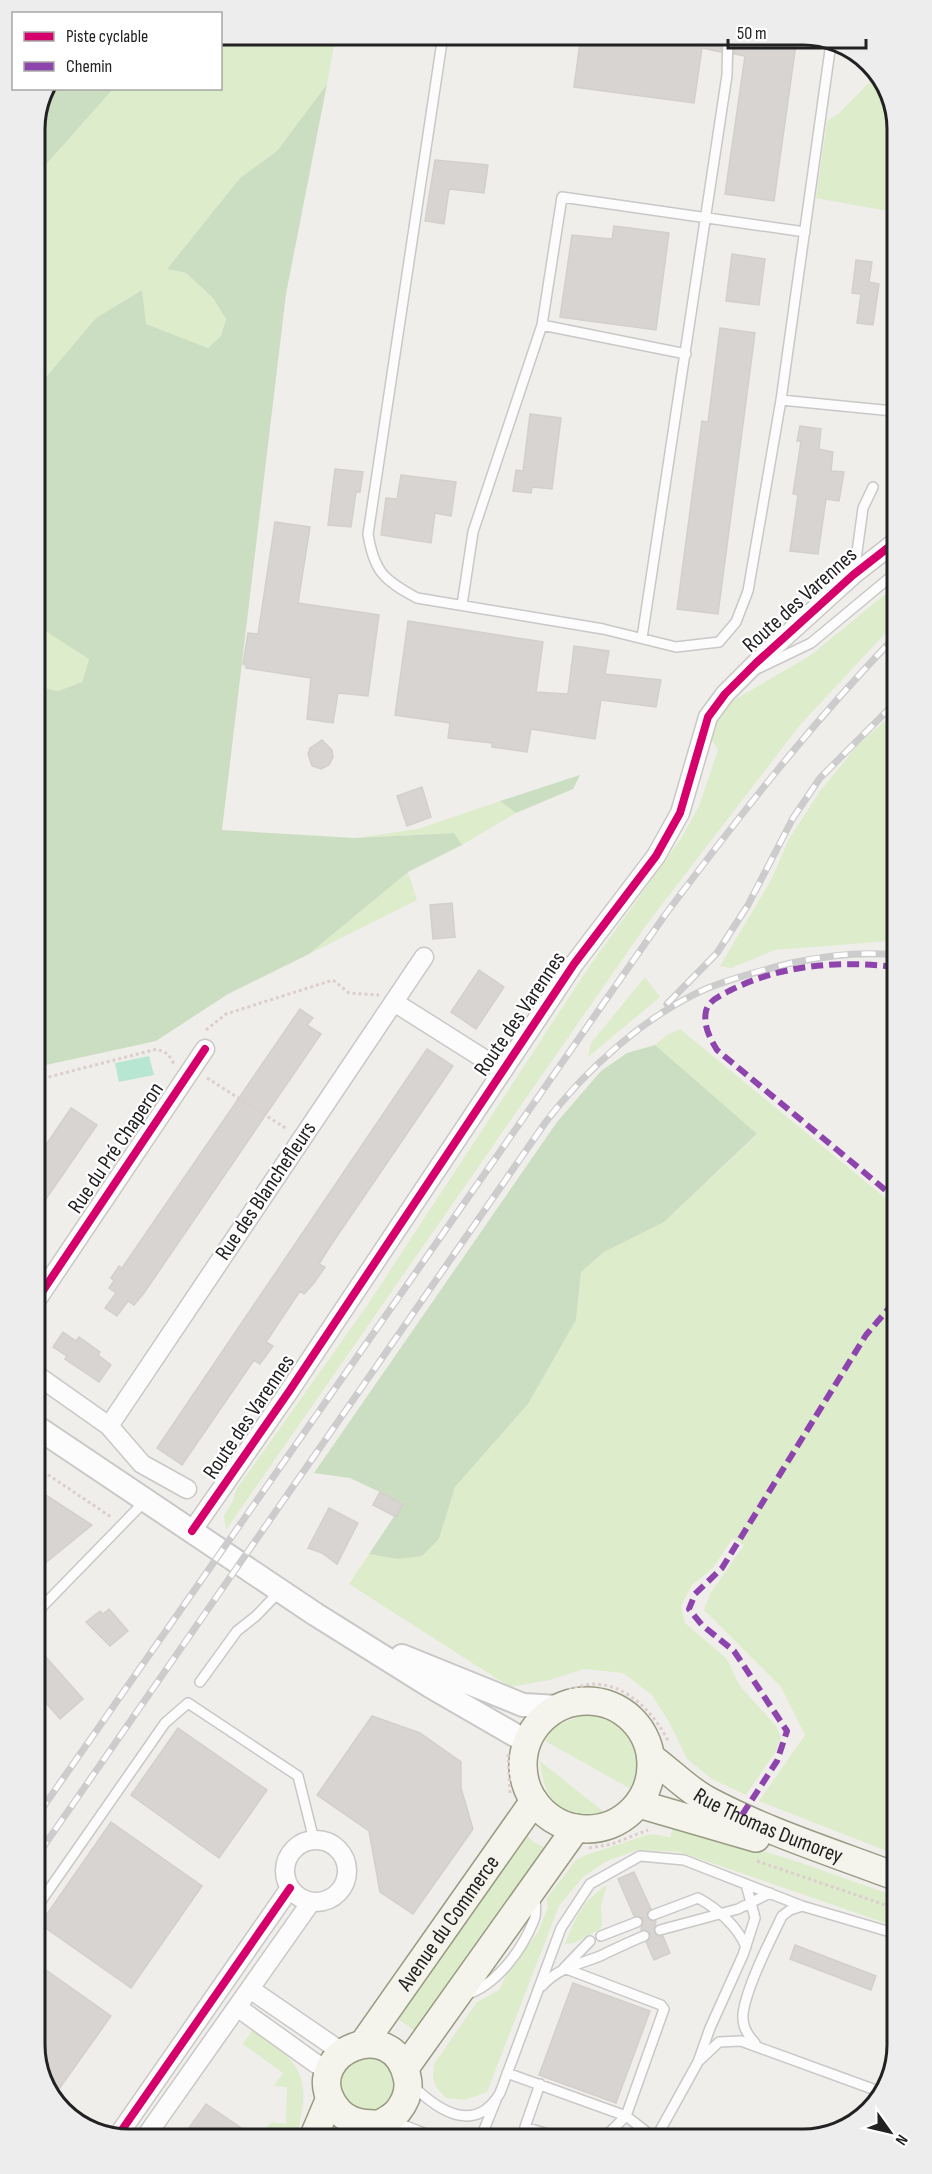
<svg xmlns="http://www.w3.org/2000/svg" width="932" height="2174" viewBox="0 0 932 2174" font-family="'Sofia Sans Condensed',sans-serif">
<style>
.grass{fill:#ddeccb}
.forest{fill:#cbdec1}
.pitch{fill:#b7e6d2}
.building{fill:#d7d4d2;stroke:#d3d0cc;stroke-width:1.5}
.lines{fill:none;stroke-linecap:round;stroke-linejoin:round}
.service-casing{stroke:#c9c8c7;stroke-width:12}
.minor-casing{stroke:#c9c8c7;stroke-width:21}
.tertiary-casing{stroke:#c9c8c7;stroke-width:26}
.secondary-casing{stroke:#999a82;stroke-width:30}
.path{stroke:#dccecd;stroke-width:3;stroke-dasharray:3 3;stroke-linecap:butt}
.service{stroke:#fdfcfc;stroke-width:9}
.minor{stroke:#fdfcfc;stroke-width:18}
.tertiary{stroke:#fdfcfc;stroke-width:22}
.secondary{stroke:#f4f4ed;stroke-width:27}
.rail-casing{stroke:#ccc;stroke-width:7}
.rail{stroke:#fff;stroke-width:4.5;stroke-dasharray:14;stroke-linecap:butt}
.quiet{stroke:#8e44ad;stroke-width:6;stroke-dasharray:12 6;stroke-linecap:butt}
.cycleway-casing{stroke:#fff;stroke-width:11}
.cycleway{stroke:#d6006c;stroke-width:8}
.labels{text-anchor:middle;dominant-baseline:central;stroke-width:4.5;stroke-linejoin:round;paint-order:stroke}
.street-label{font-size:22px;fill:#222;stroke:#fff}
.rim{fill:none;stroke:#222;stroke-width:3}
</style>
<rect width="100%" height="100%" fill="#f0eeeb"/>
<!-- grass -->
<path class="grass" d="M221,35H336L327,84L277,151L240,178L167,269L186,273L213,298L226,319L221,336L208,348L145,324L142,290L96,318L35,390V177L113,89L220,88Z
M876,76L893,99V212L816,198L827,121L838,114Z
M894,587V624L800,725L647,924L226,1530L224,1516L233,1501L236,1490L366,1307L589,967L682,837L699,806L718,750L712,740L715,726L729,703L811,655Z
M36,625L89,658L82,682L58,691L36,686Z
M894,713V776L888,845L895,933L889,941L775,950L731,968L720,966L771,880L789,839L820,791L857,746Z
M500,801L516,813L462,845L453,833L355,838L418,829Z
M408,872L417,900L309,954Z
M645,977L660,997L588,1057L591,1043Z
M680,1029L895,1206L897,1855L759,1801L805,1735L781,1687L704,1610L710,1594L744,1545L733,1538L713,1568L692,1585L681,1606L685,1623L726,1658L740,1686L776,1726L781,1737L776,1751L746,1795L712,1779L687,1759L669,1722L652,1695L623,1673L584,1669L550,1680L510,1687L349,1584L369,1554L397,1559L439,1539L455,1487L528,1404L576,1320L581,1272L604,1252L664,1222L757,1135L655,1045L667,1035Z
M586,1714C641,1719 652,1741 638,1793L545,1741L554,1726Z
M540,1761L609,1816C564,1817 545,1808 540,1761Z
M675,1824L799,1862L897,1897V1927L680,1852L637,1850L605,1862L583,1877L559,1906L487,2092L465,2100L446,2098L436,2087L433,2077L434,2064L477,2002L499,1990L510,1968L538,1932L548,1907L546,1899L576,1860L586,1855L650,1834L670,1837Z
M523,1832L535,1843L550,1850L422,2036L394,2016Z
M607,1885L601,1905L602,1924L600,1929L574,1943L565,1944C575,1918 583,1900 607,1885Z
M253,2029C285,2053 310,2067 302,2111C300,2121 299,2129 294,2138H256L272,2122L286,2124L287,2087L274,2086L283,2073L243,2044Z
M339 2084a28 28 0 1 1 56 0a28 28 0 1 1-56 0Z"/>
<!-- forest -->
<path class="forest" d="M327,84L286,294L222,830L355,838L454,833L462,845L408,872L309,954L228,994L156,1041L37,1067L36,686L58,691L82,682L89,659L36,625L35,390L96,318L142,290L146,324L208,348L221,336L226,319L213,298L186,273L167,269L240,178L277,151Z
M50,89H113L35,177V123Z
M580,775L573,789L516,813L500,801Z
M655,1045L757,1134L664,1222L604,1252L581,1272L576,1320L528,1404L455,1487L439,1539L422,1556L397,1559L369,1554L403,1503L350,1478L314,1473L557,1122L601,1071L627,1053Z"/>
<!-- pitch -->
<path class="pitch" d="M149,1056L154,1075L119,1082L115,1063Z"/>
<!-- building -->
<path class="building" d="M581,35H721V52L702,48L694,103L574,87Z
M735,35L796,44L774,201L725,194L745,56L734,54Z
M435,160L488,165L484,193L449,189L444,224L425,221Z
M614,226L669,233L656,330L560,317L572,235L612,239Z
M732,254L765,259L759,305L726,301Z
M856,260L872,262L869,282L879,284L873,325L857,323L861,294L852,293Z
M720,328L755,333L718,614L677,609L702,421L708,422Z
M530,414L561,418L552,489L532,487L531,493L513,491L516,470L523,471Z
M800,426L821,429L819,449L833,452L831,471L844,472L839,501L826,499L818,554L790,551L798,495L793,494L801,441H797Z
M335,469L363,472L360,492H356L351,527L328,525Z
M401,475L456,482L451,516L435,513L431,543L381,535L386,498L397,499Z
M275,522L310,527L298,603L379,615L368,696L338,693L333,723L307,719L311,678L246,668V665L243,664L248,633L258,634Z
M408,621L543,642L536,692L568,694L574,646L609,651L605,674L661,680L656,707L601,700L595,739L531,729L527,752L492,747V743L448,738L450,723L395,715Z
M322,740L332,750L333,757L329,765L321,769L312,766L308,754L310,748Z
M422,787L431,817L407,826L397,796Z
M452,903L455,937L433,939L430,905Z
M479,970L504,987L476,1029L451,1012Z
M300,1009L313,1018L307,1025L321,1034L144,1293L134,1305L128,1301L117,1316L105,1308L116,1293L109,1288L114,1281L111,1278L119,1266L122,1268Z
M427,1049L453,1066L331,1245L319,1264L325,1267L314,1283L304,1294L300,1291L266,1342L273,1346L260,1364L254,1360L182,1465L157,1448Z
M71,1108L97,1125L37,1212V1158Z
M63,1332L76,1341L79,1337L100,1352L98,1355L111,1365L99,1382L65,1359L67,1356L53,1347Z
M38,1490L92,1525L38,1569Z
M380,1492L403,1504L396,1517L373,1505Z
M329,1508L358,1523L337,1564L322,1553L308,1548Z
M109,1609L128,1631L110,1646L86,1622L100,1611L103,1614Z
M38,1648L83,1699L60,1719L39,1695Z
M372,1716L420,1733L461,1762V1788L473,1829L413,1914L380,1892L369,1831L317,1795Z
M178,1728L267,1790L219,1858L131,1795Z
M111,1822L202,1886L131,1988L40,1924Z
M634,1872L651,1909L647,1918L656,1921L654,1932L658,1936H663L670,1953L654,1960L646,1942L651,1937L650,1933L641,1930L643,1919L634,1916L618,1879Z
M795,1945L876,1976L871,1990L790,1959Z
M39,1965L111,2016L54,2096L39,2075Z
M573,1983L650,2011L616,2103L539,2075Z
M206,2104L256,2138L181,2139Z"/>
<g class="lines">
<defs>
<path id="service" d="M443,35L368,534C374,572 384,580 417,598L603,629L676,647L719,642L736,622L748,591L781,400L831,43
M686,354L542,325L562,197L805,232
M781,400L893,411
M854,574L863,508L873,487
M462,605L473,532L542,325
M642,638L727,75L728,35
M759,668L811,643L894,574
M38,1611L146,1500
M200,1682L237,1631L256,1616L279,1592
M39,1904L165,1723L188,1703L298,1776L314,1840
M653,1915L698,1898C717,1908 738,1927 746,1947
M660,1930L738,1909L770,1893
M601,1936L637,1922
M590,1941L564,1968L661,2005L664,2009L626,2116L606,2136
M542,1986C559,1967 578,1965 600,1956C615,1949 629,1942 644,1936
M465,1995C497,1985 522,1950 534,1920C537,1913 535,1903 535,1896
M755,2043C747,2035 742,2026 743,2014C746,1988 770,1941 782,1916L790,1910L802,1906
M700,2060L719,2042L741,2041L881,2092
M507,2073L626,2116L652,2136
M540,2084L525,2127L554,2136
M413,2086C439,2111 475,2135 500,2093L561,1928L590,1884L640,1856L684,1860L802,1906L897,1934
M393,2121L434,2137
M657,2136L698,2062L710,2028L743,1955L755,1918L746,1884
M481,2137L496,2100"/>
<path id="minor" d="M394,1002L503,1071
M38,1298L205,1049
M38,1376L109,1426L142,1464L187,1489
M109,1426L424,957
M192,1531L290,1390L574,964L656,856L680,813L708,717L725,694L756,663L853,575L894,543
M285 1871a31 31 0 1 1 62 0a31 31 0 1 1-62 0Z
M250,1989L342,2052
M237,2007L315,2063L330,2070
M117,2137L290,1888
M144,2139L311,1902"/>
<path id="tertiary" d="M38,1428L315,1614L430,1686L527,1742
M402,1656L523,1705L559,1707"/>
<g id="secondary">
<circle cx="587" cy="1765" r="64"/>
<path id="s1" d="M652,1758C671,1772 687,1789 707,1800C767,1832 834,1853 897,1877"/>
<path d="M639,1804L756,1838"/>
<path id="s2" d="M363,2044L534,1801"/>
<path d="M405,2068L576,1828"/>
<path d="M313,2138L330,2098"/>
<path d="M355,2138C367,2130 391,2120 398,2111C406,2101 410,2089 407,2077C393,2014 304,2052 332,2102C342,2119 356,2124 375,2124"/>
</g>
</defs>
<!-- service casing -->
<use href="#service" class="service-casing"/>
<!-- minor casing -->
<use href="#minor" class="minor-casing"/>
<!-- tertiary casing -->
<use href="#tertiary" class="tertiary-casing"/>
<!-- secondary casing -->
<use href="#secondary" class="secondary-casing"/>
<!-- path -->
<path class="path" d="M206,1030L226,1014L333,980L349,993L379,995
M207,1078L287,1129
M37,1080L157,1049L168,1054L174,1064
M38,1468L111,1517
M569,1690C576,1688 585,1684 592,1684C627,1683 656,1715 669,1743
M508,1754L510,1795
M589,1848L612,1844L648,1830
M757,1861L897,1909"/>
<!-- service -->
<use href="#service" class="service"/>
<!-- minor -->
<use href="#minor" class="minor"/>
<!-- tertiary -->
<use href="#tertiary" class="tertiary"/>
<!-- secondary -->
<use href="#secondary" class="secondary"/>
<defs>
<path id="rail" d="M667,1004L717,953L748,905L793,818L820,778L894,704
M39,1813L665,915C737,819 810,725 894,638
M39,1853L545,1123C585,1070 647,1014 708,988C735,977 763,970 791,963C825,956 860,951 895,955"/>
</defs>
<!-- rail casing -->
<use href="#rail" class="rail-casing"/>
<!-- rail -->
<use href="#rail" class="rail"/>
<!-- quiet -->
<path class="quiet" d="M895,967C840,960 779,965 729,991C720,996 709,1000 706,1011C703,1026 710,1038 717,1050L895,1198
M742,1815L777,1761L787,1731L734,1651L702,1625L689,1609L695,1594L722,1568L866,1335L889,1308L896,1305"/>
<defs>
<path id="cycleway" d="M38,1298L205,1049
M192,1531L290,1390L574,964L656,856L680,813L708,717L725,694L756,663L853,575L894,543
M117,2137L290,1888"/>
</defs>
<!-- cycleway casing -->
<use href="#cycleway" class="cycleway-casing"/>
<!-- cycleway -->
<use href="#cycleway" class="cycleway"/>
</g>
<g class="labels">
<!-- street labels -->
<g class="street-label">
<text transform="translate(800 600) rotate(-42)">Route des Varennes</text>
<text transform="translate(520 1014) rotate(-56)">Route des Varennes</text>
<text transform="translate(116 1148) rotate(-56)">Rue du Pré Chaperon</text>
<text transform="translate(266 1191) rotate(-56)">Rue des Blanchefleurs</text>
<text transform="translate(249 1417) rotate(-56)">Route des Varennes</text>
<text stroke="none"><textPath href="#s1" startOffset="136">Rue Thomas Dumorey</textPath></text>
<text stroke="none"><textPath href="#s2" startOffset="148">Avenue du Commerce</textPath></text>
</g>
</g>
<!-- crop -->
<path d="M0 0H932V2174H0ZM129 45H803A84 84 0 0 1 887 129V2045A84 84 0 0 1 803 2129H129A84 84 0 0 1 45 2045V129A84 84 0 0 1 129 45Z" fill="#ededed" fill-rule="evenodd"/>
<path class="rim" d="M129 45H803A84 84 0 0 1 887 129V2045A84 84 0 0 1 803 2129H129A84 84 0 0 1 45 2045V129A84 84 0 0 1 129 45Z"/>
<!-- legend -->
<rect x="12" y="12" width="210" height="78" fill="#ffffff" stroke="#a7a7a7" stroke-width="1.5"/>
<rect x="24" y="32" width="30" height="9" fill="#d6006c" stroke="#a7a7a7" stroke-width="1.5"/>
<text x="66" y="42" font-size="18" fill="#222222">Piste cyclable</text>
<rect x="24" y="62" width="30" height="9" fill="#8e44ad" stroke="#a7a7a7" stroke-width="1.5"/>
<text x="66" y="72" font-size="18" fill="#222222">Chemin</text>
<!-- north arrow -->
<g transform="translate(890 2132) rotate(124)" stroke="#ffffff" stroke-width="4.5" paint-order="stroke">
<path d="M0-4.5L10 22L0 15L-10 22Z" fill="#222222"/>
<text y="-9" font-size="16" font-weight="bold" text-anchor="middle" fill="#222222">N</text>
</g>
<!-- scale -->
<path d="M728 39v9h138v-9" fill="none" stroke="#222222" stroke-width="3"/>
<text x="737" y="39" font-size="18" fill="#222222" stroke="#ffffff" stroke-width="4.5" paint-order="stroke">50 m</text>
</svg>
